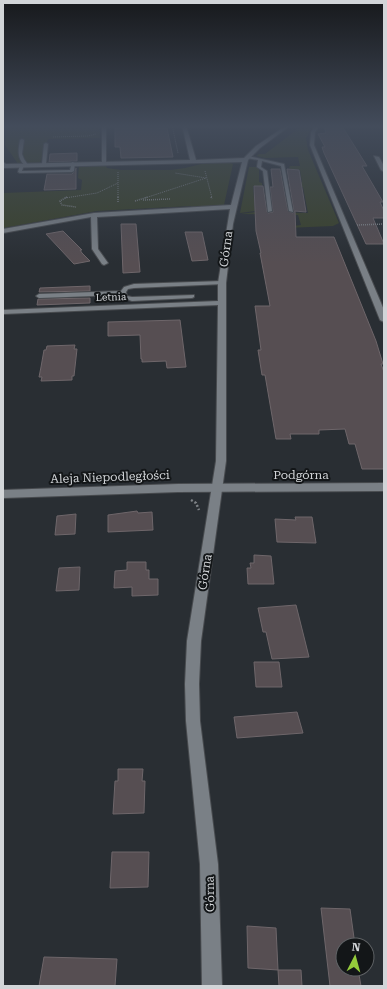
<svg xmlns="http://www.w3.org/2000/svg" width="387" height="989" viewBox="0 0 387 989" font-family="'Roboto Serif',serif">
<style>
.green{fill:#394129}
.building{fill:#564e52;stroke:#6e666a}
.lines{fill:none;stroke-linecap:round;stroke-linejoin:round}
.service-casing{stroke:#484b4f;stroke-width:2}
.minor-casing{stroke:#484b4f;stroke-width:2}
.tertiary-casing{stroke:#484b4f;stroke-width:2}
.path-far2{stroke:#808488;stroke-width:1;stroke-dasharray:1 1;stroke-linecap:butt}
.path-far1{stroke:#808488;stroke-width:1.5;stroke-dasharray:1 1;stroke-linecap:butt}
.path{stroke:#808488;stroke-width:2.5;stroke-dasharray:2 2;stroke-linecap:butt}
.service{fill:#7a8086;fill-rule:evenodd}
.minor{fill:#7a8086;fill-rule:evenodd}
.tertiary{fill:#7a8086;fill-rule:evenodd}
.labels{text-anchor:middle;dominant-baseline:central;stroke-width:4;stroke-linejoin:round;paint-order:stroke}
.far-street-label{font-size:10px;fill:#d2d5d8;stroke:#131618}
.street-label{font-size:12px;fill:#d2d5d8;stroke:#131618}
</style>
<rect width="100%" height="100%" fill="#292e33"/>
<!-- green -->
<path class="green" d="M10,125H99L100,138L48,139L40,163L18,164L5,145L6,134Z
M303,125H314L306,138L308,150L339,223L333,226L286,228L285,227L301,225L298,215L241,214L255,212L308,213L303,187H293L294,182H302L300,170L291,169L289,168L290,166H300L298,157L265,158L256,156L259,154H265Z
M228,162L233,164L224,205L192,208L191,206L97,211L3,228V193L81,190L82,180L78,178L79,166L105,165L107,168L121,170H171L185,168L205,163Z
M249,167H256L259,169V182L262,183V186H253L255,211L240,213Z"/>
<!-- building -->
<path class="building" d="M324,126H342L367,166H362L383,202H380L384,211V218H373L384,244H366L324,153L322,147H325L318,134L326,133Z
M155,127L156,128H167L173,157L121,158L120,147H115V128Z
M77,153V161L49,162L50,154Z
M76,168V189L44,190L47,174H72L75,171Z
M271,169H280L288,211L293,213L294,212L287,169L299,170L306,212L295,211L296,237H334L376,341L383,364H381L384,372V469H362L355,444H349L345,429L319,430V434H290L291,439H276L265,375H262L258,350H261L255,306H270L260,253H261L256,231L254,186H263L267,212L268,213L273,212L270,187H273Z
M121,224H136L140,272L123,273Z
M63,231L82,250H80L82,253L90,261L74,264L46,234Z
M185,232H202L208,260L192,261Z
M90,286V291L39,292L40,288Z
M90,298V303L37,305L38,299Z
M180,320L186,367L167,368L166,361L142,362V359H141L140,335L108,336V322Z
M75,345L74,349H77L74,376H72V380L41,381L42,377H39L41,367L44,350H46L47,346Z
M137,511L138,513L152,512L153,530L108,532V515Z
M76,514L75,534L55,535L57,516Z
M295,517H312L316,543L277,542L275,519L296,520Z
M254,555L271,556L274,584H248L247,568H251L250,563H254Z
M127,562H146V570H149V579H158V595L132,596V587L114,588L115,571L127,570Z
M80,567L79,590L56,591L59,568Z
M296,605L309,657L272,659L266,632H263L258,608Z
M254,662H279L282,687H256Z
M297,712L303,733L237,738L234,717Z
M118,769H143L142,781H145L144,813L113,814L115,781H118Z
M112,852H149L148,887L110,888Z
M321,908L350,909L355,945H343V969H358L361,986H330Z
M247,926L276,928L278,970L248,968Z
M44,957L117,959L115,986H39Z
M278,970H301L302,986H279Z"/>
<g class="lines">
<defs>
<path id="service" d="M102,125H106V163L104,164L102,163Z
M22,139L24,140L22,154L24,159L28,165L26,166C17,160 18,150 20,140Z
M46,143L48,144L46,164L44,165L42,164L44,144Z
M248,156L284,164L293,212L289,211L281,166L262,161L261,167L267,171L272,211L268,212L263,171L257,167L258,160L247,158Z
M72,162L75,163L74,171L72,172L20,173L18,172L20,165L22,164L24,165L22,171L70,170Z
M222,281L225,283L224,284L134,288L128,289L126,292L127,296L132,297L194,295V297L192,298L132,301L123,298L121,295L39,298L36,296L39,294L121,291L124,287L134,284Z"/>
<path id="minor" d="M182,125H186L196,160L244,158L256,146L287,125H291L260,148L248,160L233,224L226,283V461L201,641L199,684L200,721L218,864L222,986H202L200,864L186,721L185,684L187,641L216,461L218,305L3,314V310L218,301V283L230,209L97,217L98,249L108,263L104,265L102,264L92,249L91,217L3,233V229L94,213L231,205L242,162L3,168V162L6,164L190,160Z
M316,125H320L315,132L314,145L384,310V322L380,320L310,145L311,132Z
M374,156L379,157L384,166V172L381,170Z"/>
<path id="tertiary" d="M384,483V491L178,492L3,498V490L178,484Z"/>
</defs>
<!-- service casing -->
<use href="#service" class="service-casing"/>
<!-- minor casing -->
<use href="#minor" class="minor-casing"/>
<!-- tertiary casing -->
<use href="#tertiary" class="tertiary-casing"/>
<!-- path-far2 -->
<path class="path-far2" d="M172,125L178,153
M53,137L88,136L96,134
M205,171L212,198
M118,172V198
M65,198L97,193L118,183
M145,198L206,178L175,173"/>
<!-- path-far1 -->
<path class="path-far1" d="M67,197L60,201L62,205L76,207
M118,197V203
M211,197L212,199
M143,200L170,199
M135,201L148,197
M357,225L384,224"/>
<!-- path -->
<path class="path" d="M191,500L196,503L199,510"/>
<!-- service -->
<use href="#service" class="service"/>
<!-- minor -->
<use href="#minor" class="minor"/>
<!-- tertiary -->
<use href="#tertiary" class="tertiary"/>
</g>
<!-- sky -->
<linearGradient id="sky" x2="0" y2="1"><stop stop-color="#17191c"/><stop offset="0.48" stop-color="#434c5b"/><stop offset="1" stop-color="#434c5b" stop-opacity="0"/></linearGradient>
<rect width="387" height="263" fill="url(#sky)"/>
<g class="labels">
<!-- far-street labels -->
<g class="far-street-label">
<text transform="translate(111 297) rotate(-2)">Letnia</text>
</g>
<!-- street labels -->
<g class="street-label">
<text transform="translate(226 249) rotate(-82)">Górna</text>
<text x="301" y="475">Podgórna</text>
<text transform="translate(110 477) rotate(-2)">Aleja Niepodległości</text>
<text transform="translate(205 572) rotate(-81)">Górna</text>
<text transform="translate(210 894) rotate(-91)">Górna</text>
</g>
</g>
<!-- border -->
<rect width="387" height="989" fill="none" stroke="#d2d5d8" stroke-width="8"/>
<!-- north arrow -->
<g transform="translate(355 957) rotate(6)"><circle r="19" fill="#131618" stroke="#5f6265"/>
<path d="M0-3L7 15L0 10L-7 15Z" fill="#95cc3b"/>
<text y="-6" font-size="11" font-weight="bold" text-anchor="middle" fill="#d2d5d8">N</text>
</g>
</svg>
